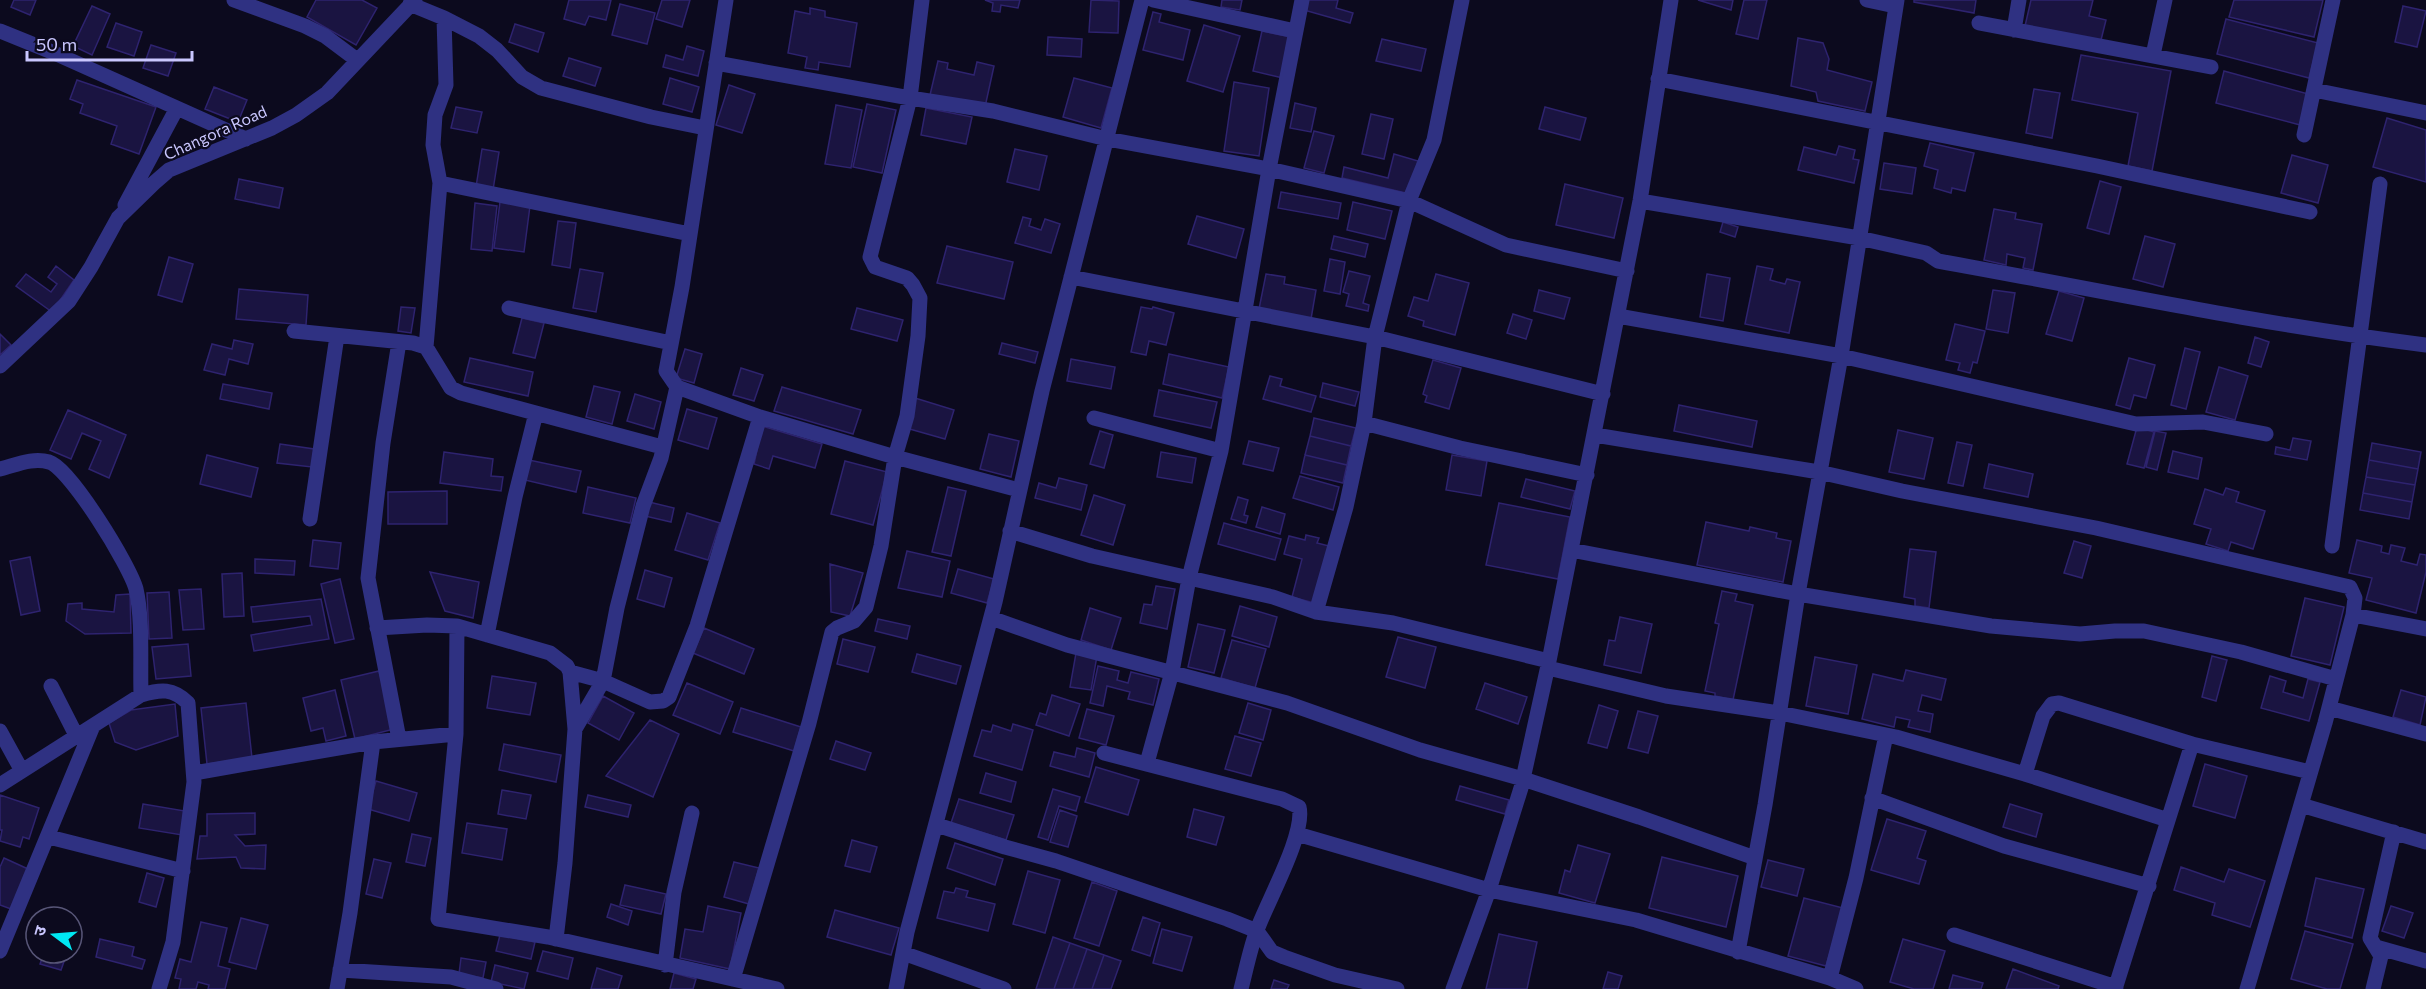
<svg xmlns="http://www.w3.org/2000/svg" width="2426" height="989" viewBox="0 0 2426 989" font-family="Commissioner,'Noto Sans Devanagari',sans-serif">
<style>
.building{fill:#1a1441;stroke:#2e236f;stroke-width:1.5}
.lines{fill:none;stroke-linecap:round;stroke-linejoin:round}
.minor{stroke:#2f3182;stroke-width:15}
.labels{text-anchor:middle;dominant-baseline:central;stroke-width:4.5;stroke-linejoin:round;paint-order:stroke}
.street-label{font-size:16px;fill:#cac7ff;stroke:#0c0a1e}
</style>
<rect width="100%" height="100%" fill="#0c0a1e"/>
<!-- building -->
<path class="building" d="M14,0H36L30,15L11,7Z
M316,0H362L377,8L356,45L307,17Z
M569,0H611L606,20L589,16L585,25L564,19Z
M662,0H690L682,27L656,19Z
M985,0H1020L1018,8L1001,5L1000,12L992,11L993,3Z
M1091,0L1119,1L1118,33L1089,32Z
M1222,0H1242L1240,10L1221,7Z
M1307,0H1338L1336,8L1353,13L1350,23L1304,10Z
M1698,0H1733L1731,10Z
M1744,0H1767L1758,39L1736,34Z
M1914,0H1976L1974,13L1914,2Z
M2031,0H2093L2089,16L2106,20L2100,44L2025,26Z
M2234,0H2323L2314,37L2229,17Z
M620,4L655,13L647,44L612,35Z
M92,6L110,14L92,55L73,46Z
M2403,6L2426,11L2417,47L2395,42Z
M810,8L825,11V17L857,23L850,67L819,62L818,70L805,68L807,57L788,53L795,11L810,14Z
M1153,12L1161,14L1159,22L1190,30L1183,60L1143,50Z
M2226,19L2318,43L2309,78L2217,54Z
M116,23L142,32L134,56L107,47Z
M515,24L544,33L538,52L509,42Z
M1204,25L1240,36L1223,92L1187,81Z
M1262,31L1291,37L1283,78L1253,71Z
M1048,37L1082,39L1081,57L1047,55Z
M1798,38L1823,43L1829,59L1827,70L1872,82L1865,111L1818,101L1816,92L1791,86Z
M1382,39L1426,49L1421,71L1376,61Z
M151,45L176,53L168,76L143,68Z
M687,46L704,51L698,76L663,67L666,55L683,60Z
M2081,55L2171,71L2152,171L2128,166L2138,113L2072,100Z
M569,58L601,68L595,86L563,76Z
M938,61L948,63L947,69L974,75L977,62L994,66L985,107L930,95Z
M2224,71L2312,95L2304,126L2216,103Z
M670,78L699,87L692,112L663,104Z
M1074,78L1112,88L1101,128L1063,117Z
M77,80L156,107L139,154L111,144L117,126L80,113L83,104L70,99Z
M1234,82L1269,88L1259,156L1224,151Z
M729,85L755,94L742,133L716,125Z
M214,87L247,100L238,122L205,109Z
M2034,89L2060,93L2052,138L2026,133Z
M1295,103L1316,108L1311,132L1290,128Z
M867,104L896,110L882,173L853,167Z
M836,105L862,110L851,168L825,164Z
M456,107L482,112L477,133L451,128Z
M1545,107L1586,118L1580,140L1539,129Z
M926,108L972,117L966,144L921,135Z
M1371,114L1393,119L1384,159L1362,154Z
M2387,118L2426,130V182L2373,167Z
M1314,131L1334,136L1324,173L1304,168Z
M1930,143L1974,153L1965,191L1952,188L1951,193L1934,188L1938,170L1924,166Z
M1839,146L1855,150L1853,159L1859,160L1854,183L1798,170L1804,147L1836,155Z
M482,149L499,152L493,190L476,187Z
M1015,149L1047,156L1039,190L1007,182Z
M1394,154L1418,161L1410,194L1342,178L1344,167L1388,178Z
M2292,155L2328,165L2318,203L2281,193Z
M1884,163L1916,168L1912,194L1880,189Z
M239,179L283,188L279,208L235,199Z
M2100,181L2121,187L2109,234L2087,228Z
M1565,184L1623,198L1614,238L1556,225Z
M1281,192L1341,203L1338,219L1278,208Z
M500,202L530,206L524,252L494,248Z
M1353,202L1392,211L1385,239L1347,230Z
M475,203L497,206L492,251L471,249Z
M1994,209L2016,213L2015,219L2042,224L2033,270L2023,268L2025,258L2007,254L2006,265L1984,260Z
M1197,216L1244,229L1236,258L1188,244Z
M1023,217L1031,219L1029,226L1041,230L1045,219L1060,224L1051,253L1015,243Z
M558,221L576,223L570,268L552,265Z
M1723,222L1738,227L1735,237L1720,232Z
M1334,236L1368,244L1365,257L1331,249Z
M2145,236L2175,244L2163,287L2133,279Z
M947,246L1013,262L1004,299L937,283Z
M169,257L193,264L182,302L158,295Z
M1330,259L1345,262L1340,294L1324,291Z
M56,266L74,280L52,312L16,286L26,274L51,292L57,284L48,277Z
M1757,266L1773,269L1770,280L1785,284L1787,279L1800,282L1789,333L1745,324Z
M580,269L603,273L596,312L573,308Z
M1349,271L1370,276L1363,303L1369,305L1368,311L1346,306L1349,294L1343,292Z
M1266,274L1285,277L1284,284L1316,290L1311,319L1259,309Z
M1436,274L1469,283L1455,335L1423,326L1424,321L1408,316L1414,297L1428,301Z
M1707,274L1730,278L1723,321L1700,317Z
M239,289L308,295L306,325L236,319Z
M1539,290L1570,298L1564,319L1534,311Z
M1993,290L2015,293L2008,333L1986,329Z
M2059,291L2084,298L2072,341L2046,334Z
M401,307L415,308L411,333L398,331Z
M1141,307L1152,309L1153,307L1174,313L1166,345L1149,341L1146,355L1131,352Z
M857,308L903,320L897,341L851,329Z
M1513,314L1532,320L1526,339L1507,333Z
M522,318L544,323L535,358L513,353Z
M1955,324L1985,331L1977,363L1973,362L1970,373L1958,370L1960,363L1946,360Z
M0,334L11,345L0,355Z
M2255,337L2269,342L2261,367L2248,363Z
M234,340L253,344L248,364L229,359L225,375L204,370L212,344L232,349Z
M1002,343L1038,352L1035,363L999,354Z
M2185,348L2200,352L2186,409L2171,405Z
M685,349L702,354L694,383L676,378Z
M1169,354L1229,367L1222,398L1163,384Z
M470,358L533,372L528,396L464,382Z
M2129,358L2155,365L2146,398L2134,395L2130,409L2116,405Z
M1071,359L1115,367L1111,389L1067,381Z
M1433,360L1461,368L1449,409L1425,402L1427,396L1423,394Z
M2219,367L2248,376L2235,420L2206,412Z
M741,368L763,375L754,401L733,395Z
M1270,376L1282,379L1280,386L1316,396L1311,412L1263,399Z
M1323,383L1359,392L1355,406L1320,397Z
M223,384L272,393L269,409L220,399Z
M594,386L620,392L612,424L586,417Z
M782,387L861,410L853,434L774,411Z
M1159,390L1217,402L1211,428L1154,416Z
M635,394L661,402L654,429L627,421Z
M915,398L954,410L945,439L906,428Z
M1679,405L1757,421L1752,447L1674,431Z
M687,409L717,418L708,449L678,440Z
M68,410L126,435L109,478L89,469L101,441L82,433L71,459L50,450Z
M1314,418L1356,428L1351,446L1310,436Z
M762,426L822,444L815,468L773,456L769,469L754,464Z
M2137,427L2154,432L2144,468L2127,464Z
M1898,430L1933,438L1924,479L1889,472Z
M1100,431L1113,435L1104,468L1090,464Z
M2155,431L2166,433L2157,470L2146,467Z
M989,434L1019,441L1011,477L980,469Z
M1310,436L1351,446L1347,465L1305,455Z
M2293,438L2311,441L2307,460L2275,454L2276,447L2290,450Z
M1249,441L1279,448L1273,471L1243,464Z
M1957,442L1972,445L1963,486L1948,483Z
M2372,443L2421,452L2418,469L2369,460Z
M280,444L314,449L312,467L277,463Z
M2173,451L2202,458L2198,479L2168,472Z
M444,452L493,459L491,476L503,477L501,491L440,483Z
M1161,452L1196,458L1192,483L1157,477Z
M207,455L258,468L251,497L200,484Z
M1305,455L1347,465L1343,483L1301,473Z
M1452,455L1487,461L1481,496L1446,490Z
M529,460L581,471L576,492L525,480Z
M2369,460L2418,469L2415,485L2366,477Z
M845,461L887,472L873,525L831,514Z
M1989,464L2033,474L2028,497L1984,488Z
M1300,476L1339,487L1333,510L1293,498Z
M2366,477L2415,485L2412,502L2363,493Z
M1059,478L1087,485L1081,510L1035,498L1039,483L1056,488Z
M1526,479L1575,491L1570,509L1521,497Z
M588,487L636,498L630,523L583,513Z
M948,487L966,491L951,556L932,552Z
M2226,488L2239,492L2236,502L2265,511L2253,549L2231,542L2228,551L2206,544L2211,529L2194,524L2205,489L2223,495Z
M447,491V524H388V492Z
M2363,493L2412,502L2409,519L2360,510Z
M1094,495L1125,505L1113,545L1081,535Z
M1238,497L1248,500L1244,515L1248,516L1246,523L1231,519Z
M649,502L674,508L671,522L645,516Z
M1499,503L1570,517L1558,579L1486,565Z
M1262,507L1285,514L1280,534L1256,527Z
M687,513L720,523L708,560L675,550Z
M1706,522L1749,531L1750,527L1777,533L1776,538L1791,541L1783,582L1697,565Z
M1224,523L1281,539L1275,560L1218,544Z
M1306,535L1319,538L1317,543L1329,546L1314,603L1292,597L1302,559L1284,554L1289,536L1305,540Z
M313,540L341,543L338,569L310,566Z
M2357,540L2382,546L2381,552L2389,554L2391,545L2405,548L2401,561L2417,565L2420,554L2426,555V572L2416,613L2366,600L2372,578L2349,573Z
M2074,541L2091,546L2082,578L2064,573Z
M1910,549L1936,552L1929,608L1915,606V599L1904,597Z
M907,551L950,561L942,597L898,588Z
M30,557L40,611L21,615L10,561Z
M255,559L295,561L294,575L255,573Z
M830,564L863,573L850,616L831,612Z
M958,569L994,579L987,603L951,593Z
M645,570L672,578L664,607L637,599Z
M430,572L479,582L473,618L445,611Z
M242,573L244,616L224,617L222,574Z
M340,579L354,639L335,643L321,584Z
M1156,586L1175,589L1167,629L1140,623L1144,604L1152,605Z
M201,589L204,629L183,630L179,590Z
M1722,591L1737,594L1735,601L1753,605L1733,700L1715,696V693L1705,691L1719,624L1715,623Z
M169,592L172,638L149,639L147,593Z
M130,594L131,633L85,634L66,621L68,604L82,603V609L114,612L116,595Z
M2305,598L2344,607L2330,665L2291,656Z
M321,599L329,639L254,651L251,635L312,625L310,616L253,622L251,607Z
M1240,606L1277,617L1269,647L1232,636Z
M1090,608L1121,618L1111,650L1081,640Z
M1620,617L1652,624L1641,673L1604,665L1609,640L1615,641Z
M878,619L910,626L907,639L875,631Z
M1198,624L1225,630L1214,673L1188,667Z
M704,628L754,649L744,674L693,653Z
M1398,637L1436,647L1425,688L1386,677Z
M843,639L875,647L868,672L837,664Z
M1232,640L1266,649L1255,688L1221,678Z
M188,644L191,676L156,679L152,647Z
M1076,653L1097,656L1091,690L1070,687Z
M917,654L961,666L956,684L912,672Z
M2212,656L2227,660L2216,701L2202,697Z
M1815,657L1857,665L1848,714L1806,706Z
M1098,666L1119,671L1117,680L1128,683L1131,672L1159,679L1153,705L1128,699L1130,692L1107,686L1103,706L1090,703Z
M1906,670L1946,679L1941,700L1922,695L1918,711L1933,714L1930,732L1908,727L1910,720L1896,717L1894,727L1862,719L1873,674L1903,681Z
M379,671L394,729L355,739L341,680Z
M492,676L536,683L530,715L487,708Z
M2270,676L2286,681L2283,692L2303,698L2308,679L2320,682L2309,721L2261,708Z
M687,683L733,702L720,734L673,715Z
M1485,683L1527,697L1518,724L1476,709Z
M335,690L346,736L326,741L323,728L311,731L303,698Z
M2401,690L2426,697L2420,725L2393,717Z
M1052,695L1080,704L1069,736L1036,725L1040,713L1046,715Z
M603,696L634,713L619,740L588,723Z
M246,703L252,758L207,764L201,708Z
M1248,703L1271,710L1263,740L1239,733Z
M175,704L178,736L136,750L115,742L109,723L131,710Z
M1599,705L1618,711L1607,748L1588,743Z
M741,708L801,727L794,751L733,732Z
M1087,709L1114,716L1106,745L1079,738Z
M1638,711L1658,716L1648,753L1628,748Z
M650,720L679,734L653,797L606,776Z
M1013,724L1033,730L1022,770L974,756L982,730L991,732L993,725L1011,731Z
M1235,736L1261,743L1251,776L1225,769Z
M836,741L871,753L865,770L830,759Z
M504,744L561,755L556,782L499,770Z
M1077,748L1095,753L1089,777L1050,766L1054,752L1075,757Z
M2205,764L2247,776L2235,818L2193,806Z
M1096,767L1139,780L1128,815L1085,802Z
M986,773L1016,782L1011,802L980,793Z
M376,781L417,793L409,821L368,809Z
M1460,786L1509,800L1505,814L1456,800Z
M1053,789L1080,797L1076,811L1059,806L1048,840L1038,837Z
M502,790L531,795L526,819L498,814Z
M0,795L39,808L29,839L23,837L20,847L0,841L2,830H0Z
M588,795L631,805L628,817L585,807Z
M959,799L1014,815L1006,840L951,823Z
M143,804L185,811L182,835L139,828Z
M2010,804L2042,814L2036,837L2003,827Z
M1194,809L1224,817L1216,845L1187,837Z
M1060,810L1077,816L1068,847L1050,842Z
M255,813V834L235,835L245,846L266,845L265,869L241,868L236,857L197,859L200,836H207V814Z
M1887,819L1926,831L1917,858L1926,861L1919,884L1871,870Z
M467,823L507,829L502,860L462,853Z
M412,834L431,838L425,866L406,862Z
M852,840L877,847L870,872L845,866Z
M955,843L1003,859L995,885L947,868Z
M1578,845L1610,854L1595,903L1559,893L1565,870L1570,872Z
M1662,857L1738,876L1726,927L1649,908Z
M4,858L28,869L11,909L0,905V867Z
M374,859L391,863L382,898L366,894Z
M1768,860L1804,869L1797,896L1761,887Z
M734,862L759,868L749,904L724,897Z
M2181,867L2224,882L2229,869L2265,881L2250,927L2212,915L2215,903L2174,890Z
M1028,871L1060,880L1045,933L1013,924Z
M147,873L164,878L156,907L139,902Z
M2316,878L2364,889L2352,938L2305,926Z
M1092,882L1117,891L1099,946L1074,938Z
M625,885L666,894L661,914L620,905Z
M956,888L968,891L966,897L995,904L988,931L937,918L944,891L954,893Z
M1804,898L1843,908L1826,966L1788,956Z
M611,904L632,911L628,925L607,917Z
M708,906L741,913L730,969L680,958L685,929L703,932Z
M2391,906L2413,913L2404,938L2382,931Z
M835,910L899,928L891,955L827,937Z
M1143,917L1160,923L1150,956L1132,950Z
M241,918L268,925L256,969L229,962Z
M201,922L227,928L218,966L230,969L225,989H208L209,985L198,982L196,989H179L181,979L175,978L180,959L191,962Z
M1162,929L1192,937L1182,971L1153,963Z
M2305,931L2353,944L2340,989H2327L2291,979Z
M1499,934L1537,942L1527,989H1486Z
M500,935L535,942L531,959L496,951Z
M1053,937L1070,943L1054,989H1036Z
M100,939L134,947L132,956L145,960L142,969L96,957Z
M1903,939L1945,951L1933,989H1914L1890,982Z
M1070,943L1087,949L1073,989H1054Z
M1087,949L1104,955L1092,989H1073Z
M543,951L573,958L568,979L537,971Z
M44,953H67L61,970L40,964Z
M1104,955L1121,961L1111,989H1092Z
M461,958L486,962L483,978L459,974Z
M495,965L528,973L524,989L491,982Z
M597,968L622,976L618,989H591Z
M2013,969L2059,986L2058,989H2006Z
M1608,972L1622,976L1618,989H1603Z
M674,973L696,979L693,989H670Z
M1953,975L1983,983L1981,989H1949Z
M1274,980L1289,985L1287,989H1271Z"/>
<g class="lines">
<!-- minor -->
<path class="minor" d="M234,0L305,26L325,36L357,60
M726,0L682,287L666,371L677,387L760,417L895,457L1019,490
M1153,0L1295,31
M1867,0L1895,6
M410,4L444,18L479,36L497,50L522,77L541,88L651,117L705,128
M1979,23L2211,67
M2014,30L2019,0
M0,31L52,52L246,139
M2153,55L2165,0
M716,63L910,98L993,111L1107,139L1269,169L1409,201L1506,245L1627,271
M1658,79L2097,166L2310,212
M2314,90L2426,113
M2304,135L2333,0
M440,183L690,234
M1640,201L1859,238L1926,253L1938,261C2100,290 2262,325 2426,345
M125,205L177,108
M1071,277L1375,337L1603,394
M509,308L671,343
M1618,316L1841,356L2136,424L2203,422L2266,434
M294,331L413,343L426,347L451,388L461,393L662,447
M426,347L440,183L433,145L435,115L446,85L444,18
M0,366L69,301L91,267L118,218L154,183L169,170L272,128L296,115L327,93L415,0
M1094,418L1221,451
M1364,423L1460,448L1587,475
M1595,435L1819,472L1902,491L2096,528L2350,587L2355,598L2353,615L2325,723L2247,989
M0,469C16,465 33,457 49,462C70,468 130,566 136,589C143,619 140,663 141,695
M310,519L337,336
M1010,531L1092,556L1273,597L1316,612L1393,623L1549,661
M2332,546L2380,184
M1571,550L1798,594L1991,626L2080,634L2115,631H2144L2241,652L2336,679
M1316,612L1346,507L1364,423L1375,337L1409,201L1434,140L1462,0
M2353,615L2426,629
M991,618L1067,645L1287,703L1420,750L1523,779L1639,817L1755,858
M457,626L456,734L438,919L548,937L777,989
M377,628L427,625L457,626L550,653L567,666L570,672L603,681L650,702L663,701L669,697L697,626L760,417
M487,635L515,497L536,413
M1548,668L1666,696L1780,713L1896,737L2025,774L2043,716L2052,704L2059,703L2192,744L2310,772
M51,686L77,737
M2329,708L2426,734
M575,729L603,681L617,608L643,506L661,458L677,387
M0,731L22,771
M399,739L368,578L383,443L399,342
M1104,753L1282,799L1299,807C1306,833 1267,902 1257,930C1250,949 1246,970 1241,989
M1147,763L1172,672L1189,578L1221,451L1269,169L1302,0
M194,773L373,742L456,734
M2025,774L2168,820
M0,785L141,695C161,689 173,688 188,703L194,782L173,942L159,989
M1872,798L2004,846L2149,886
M2301,805L2426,842
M937,825L1005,847L1056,861L1227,919L1257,931L1272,952L1284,957L1335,975L1397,989
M1297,834L1489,890L1636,920L1830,978L1856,989
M49,837L183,871
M1954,935L2116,987
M556,939L565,863L575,729L570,672
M2376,947L2426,961
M0,951L93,726
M1738,952L1765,805L1798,594L1841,356L1897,0
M903,953L1004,989
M665,965L674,892L692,813
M340,970L451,977L496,989
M1830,978L1856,878L1886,735
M733,979L809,723L832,632L837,628L854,621L866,607L881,546L895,457L907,416L918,336L920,298L913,285L907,278L875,267L870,257L910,98L922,0
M337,989L350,913L373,742
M896,989L907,932L995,602L1042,391L1142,0
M1453,989L1489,890L1521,788L1549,661L1640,201L1671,0
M2115,989L2192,744
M2373,989L2381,956L2370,938L2394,832"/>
</g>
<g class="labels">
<!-- street labels -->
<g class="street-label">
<text transform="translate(215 132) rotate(-24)">Changora Road</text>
</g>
</g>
<!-- north arrow -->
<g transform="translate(54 935) rotate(286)"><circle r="28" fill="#0c0a1e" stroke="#585678" stroke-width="1.5"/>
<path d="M0-4.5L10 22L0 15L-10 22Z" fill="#00e7f2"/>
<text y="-9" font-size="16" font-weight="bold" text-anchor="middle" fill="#cac7ff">उ</text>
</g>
<!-- scale -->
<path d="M27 51v9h165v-9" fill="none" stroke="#cac7ff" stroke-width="3"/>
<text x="36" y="51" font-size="18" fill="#cac7ff" stroke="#0c0a1e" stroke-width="4.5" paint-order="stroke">50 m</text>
</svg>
